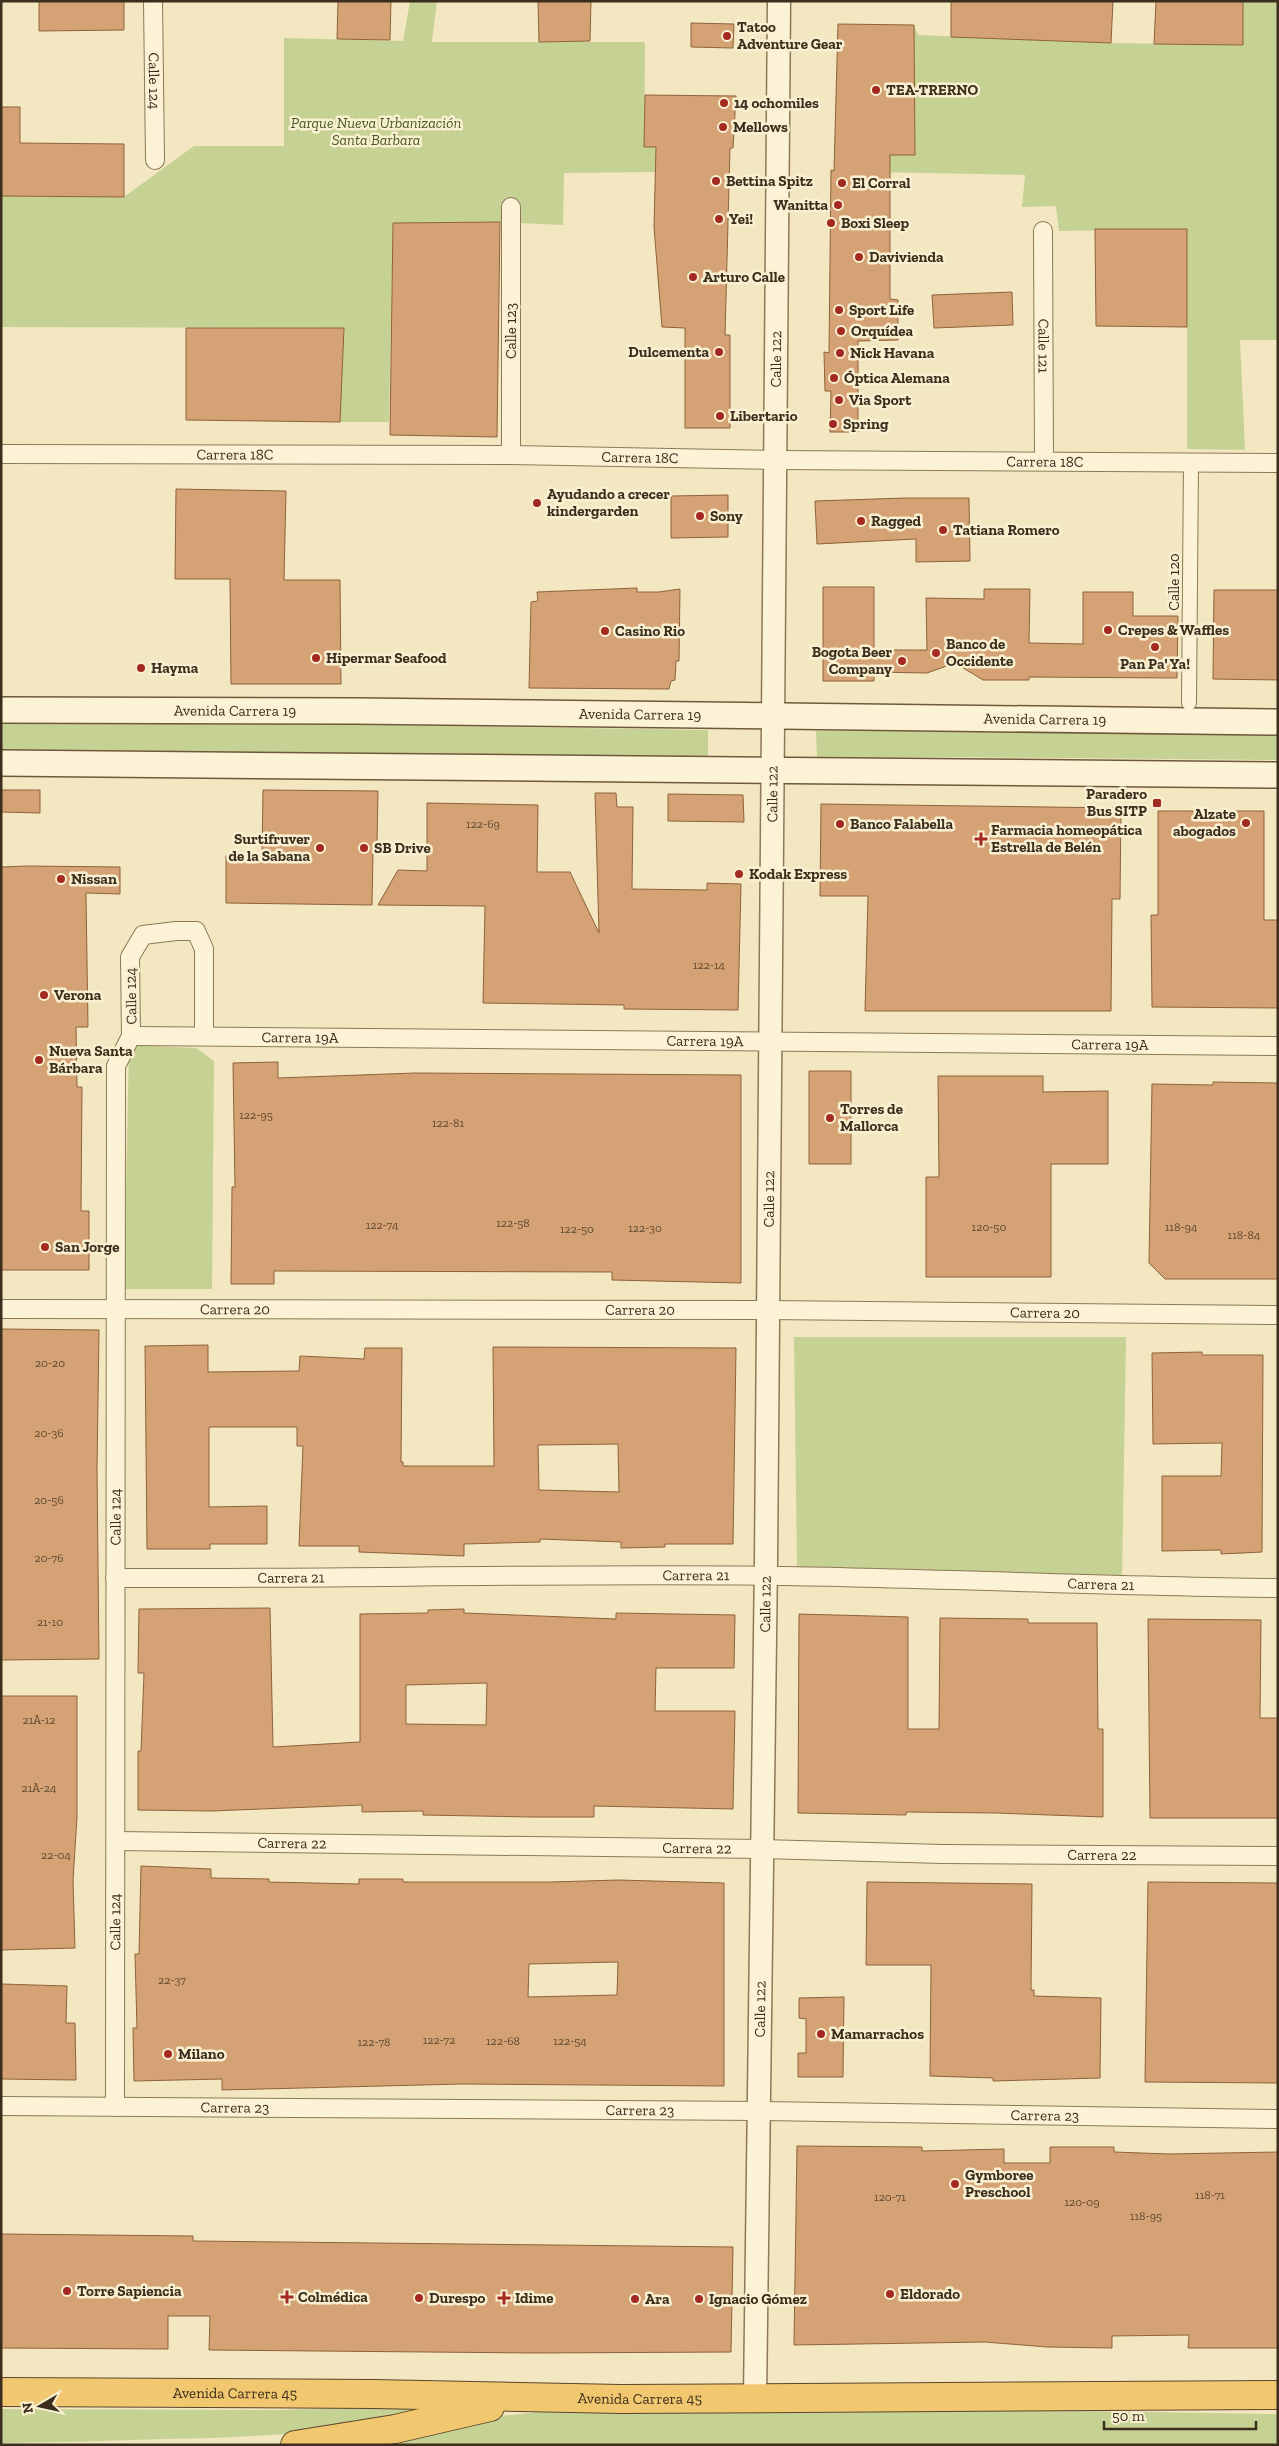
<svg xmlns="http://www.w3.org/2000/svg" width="1279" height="2446" viewBox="0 0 1279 2446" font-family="'Zilla Slab',serif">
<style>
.green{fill:#c6d194}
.building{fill:#d4a274;stroke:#8f623a;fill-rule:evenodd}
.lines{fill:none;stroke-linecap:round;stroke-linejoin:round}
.pedestrian-casing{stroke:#8e7857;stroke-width:16}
.minor-casing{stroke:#8e7857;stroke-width:20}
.tertiary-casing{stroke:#8e7857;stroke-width:25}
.secondary-casing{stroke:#70583a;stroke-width:28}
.trunk-casing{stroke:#5b452b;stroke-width:30}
.pedestrian{stroke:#fcf3d6;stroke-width:14}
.minor{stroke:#fcf3d6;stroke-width:18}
.tertiary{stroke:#fcf3d6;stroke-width:22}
.secondary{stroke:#fcf3d6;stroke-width:25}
.trunk{stroke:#f1c870;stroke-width:28}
.poi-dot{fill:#a32921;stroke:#f9f0d2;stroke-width:2}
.labels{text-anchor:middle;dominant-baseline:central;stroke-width:5;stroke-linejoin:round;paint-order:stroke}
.number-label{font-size:12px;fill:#624b32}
.poi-label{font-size:15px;font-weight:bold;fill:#3c2e1c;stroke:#f9f0d2;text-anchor:start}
.street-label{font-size:15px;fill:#3c2e1c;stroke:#f9f0d2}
.park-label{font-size:15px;font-style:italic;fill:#485b21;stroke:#f9f0d2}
</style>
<rect width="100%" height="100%" fill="#f2e7c1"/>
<!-- green -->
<path class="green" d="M410,1H437L432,42H645L644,146L688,148L656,172L564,173L563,225L500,222L393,223L389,422H340L344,328L1,327V196L124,197L194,146H284V38L403,41Z
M1243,1H1278V340H1240L1245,450L1187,449V229L1059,231L1056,206L1022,207L1025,175L871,172V155H915L914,25L918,35L1111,43L1242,45Z
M176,722L708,730V758L1,751V723Z
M1111,730L1278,732V760L949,757L817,758L816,731Z
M129,1045L196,1048L214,1061L212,1289H124Z
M794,1337H1126L1122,1580L797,1568Z
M447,2403C352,2434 264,2437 165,2439C111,2441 56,2442 1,2443V2409L283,2410Z
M954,2409L1278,2414V2445H389L423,2429L479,2418L540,2412Z"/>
<!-- building -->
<path class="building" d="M39,1H124V30L39,31Z
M338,1H391L390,40L337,39Z
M538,1H591L590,41L539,42Z
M951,1H1113L1111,43L951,37Z
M1156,1H1243V45L1154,44Z
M691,23L734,24L733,48L691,47Z
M838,24L914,25L915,155H890V299L898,300V340L858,341V432H830L831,391H825L824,352L829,353L831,170L834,171Z
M645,95L736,96L733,148H730L725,335H730V428H685V328L662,327L654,227L656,147H644Z
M1,107H20V143L124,144V197L1,196Z
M500,222L497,437L390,435L393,223Z
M1095,229H1187V327L1096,326Z
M1012,292L1013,325L934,328L932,295Z
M186,328H344L340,422L186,420Z
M176,489L286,491L284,580H340L341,684H231L230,579H175Z
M728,495V537L671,538V496Z
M905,498H969L970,561L916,562V539L817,544L815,501Z
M823,587H874V650H927L926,598L984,599V589H1030L1029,643L1083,644V592H1133V616H1178L1177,678L1029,677V680H983L955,663L927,673L874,672V681H823Z
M637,588V592H659L680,589L679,661H676L675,680L671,681L669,689L529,688L531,602L538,601L537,592Z
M1214,590H1278V680L1213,679Z
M1,790H40V813L1,812Z
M263,790L378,791L377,843L373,853L372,905L226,903V856L262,857Z
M595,793H616L617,807H633L632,889L707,890V883L741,884L738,1010L624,1009V1005L483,1003L485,906L378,905L398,870L427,871V803L538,805L537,872H570L599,933Z
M668,794L743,795L744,822L668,821Z
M821,804L1121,808L1120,899H1112L1111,1011H865L868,896H820Z
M1158,811H1264V920H1278V1008L1152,1007L1151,915H1158Z
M27,866L120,867V894L86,893L88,1027H76L77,1087H82L81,1211H89V1270H1V867Z
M278,1062V1078L415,1073L741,1075V1283L612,1280V1272L274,1271V1284H231L232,1187H235L233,1063Z
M809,1071H851V1164H809Z
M938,1076H1043V1092L1108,1091V1164H1051V1277H926V1177H939Z
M1213,1082L1278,1083V1279H1165L1149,1263L1152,1084L1213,1085Z
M1,1329L99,1330L97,1469L99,1659L1,1660Z
M208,1345V1372L299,1371L300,1356L364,1359L365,1348H402L401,1462H403V1466H494L493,1347L736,1348L733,1544H665V1547L621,1548V1542L540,1539V1542L464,1544V1556L359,1552V1546H299L303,1446H297V1427H209V1507L267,1506V1544H210V1549H147L145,1346ZM618,1444L619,1492L539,1490L538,1445Z
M1202,1352V1355H1263L1262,1552L1221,1554V1550L1162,1551V1476H1221L1222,1443L1153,1444L1152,1353Z
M270,1608L273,1747L360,1742V1614L428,1613V1610L464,1609V1613L616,1619V1613L735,1615L734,1668H656L655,1711H735L733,1809L594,1806V1817H531L423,1815V1811L362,1812V1805L211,1811L138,1810V1751H141L144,1673H138L139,1609ZM487,1683L486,1725L406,1724V1685Z
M799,1614L908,1617V1729H939L940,1618L1028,1619V1623H1097L1098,1729H1103V1817L996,1813L906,1812V1815L798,1813Z
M1148,1619L1261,1620L1260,1718H1278V1818H1150Z
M1,1696H77V1817L73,1880L75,1948L1,1950Z
M141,1866L211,1869V1878L269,1879V1882L359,1884V1879H403V1882H551L619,1880L724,1883V2086L462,2084L222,2090V2079L134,2081L133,2028H137L135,1954H139ZM618,1962L617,1995L528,1997L529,1964Z
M867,1882L1032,1884L1031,1990H1034V1996L1101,1998L1100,2078L993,2081V2078L930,2076L931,1965H866Z
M1148,1882L1278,1883V2083L1145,2082Z
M1,1984L67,1986L66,2023H75L76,2080L1,2079Z
M844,1997L843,2077H798V2053H806V2019L799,2018V1998Z
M797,2146L922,2147V2151L1004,2149V2163H1050V2147H1114V2152L1169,2154L1278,2152V2348H1188L1189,2335L1112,2336V2348L1047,2347L985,2342L794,2345Z
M1,2234L193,2236V2241L733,2247L731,2352L533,2353L209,2350L210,2316H168V2349L1,2348Z"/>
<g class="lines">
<defs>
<path id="pedestrian" d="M1189,703L1191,462"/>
<g id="minor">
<path id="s1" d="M153,1L155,160"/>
<path id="s2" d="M1043,231L1044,461"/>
<path id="s3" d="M1,454L511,455L775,460L1278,463"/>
<path d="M511,455V207"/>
<path id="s4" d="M131,1036L1278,1046"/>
<path id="s5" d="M1,1309L767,1310L1278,1315"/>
<path id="s6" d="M115,1578C339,1579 563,1573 787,1576C951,1579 1114,1586 1278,1588"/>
<path id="s7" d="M116,1841L762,1849L943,1854L1278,1856"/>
<path id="s8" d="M1,2106L759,2111L1278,2119"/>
<path id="s9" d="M115,2107L116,1066L131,1036L130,957L143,935L176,931H196L204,949V1036"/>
</g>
<g id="tertiary">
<path id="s10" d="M755,2398L766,1561L779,1"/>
</g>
<g id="secondary">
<path id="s11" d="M1,710L356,711L1278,722"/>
<path d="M1,763L1278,775"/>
</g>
<g id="trunk">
<path id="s12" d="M1,2392L374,2394L621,2399L1278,2395"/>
<path d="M295,2445L395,2429L490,2407"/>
</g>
</defs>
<!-- pedestrian casing -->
<use href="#pedestrian" class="pedestrian-casing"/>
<!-- minor casing -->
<use href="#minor" class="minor-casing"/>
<!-- tertiary casing -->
<use href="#tertiary" class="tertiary-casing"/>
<!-- secondary casing -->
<use href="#secondary" class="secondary-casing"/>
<!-- trunk casing -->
<use href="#trunk" class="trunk-casing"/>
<!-- pedestrian -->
<use href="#pedestrian" class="pedestrian"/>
<!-- minor -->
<use href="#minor" class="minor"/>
<!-- tertiary -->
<use href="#tertiary" class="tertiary"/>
<!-- secondary -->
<use href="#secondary" class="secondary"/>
<!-- trunk -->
<use href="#trunk" class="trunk"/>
</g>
<!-- markers -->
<g class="poi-dot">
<circle cx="727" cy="36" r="5"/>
<circle cx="876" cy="90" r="5"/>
<circle cx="724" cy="103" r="5"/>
<circle cx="723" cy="127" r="5"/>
<circle cx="716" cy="181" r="5"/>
<circle cx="842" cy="183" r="5"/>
<circle cx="838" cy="205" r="5"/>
<circle cx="719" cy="219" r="5"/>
<circle cx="831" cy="223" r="5"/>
<circle cx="859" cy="257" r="5"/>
<circle cx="693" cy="277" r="5"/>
<circle cx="839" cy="310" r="5"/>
<circle cx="841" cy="331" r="5"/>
<circle cx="719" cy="352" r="5"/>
<circle cx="840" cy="353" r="5"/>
<circle cx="834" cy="378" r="5"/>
<circle cx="839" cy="400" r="5"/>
<circle cx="720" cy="416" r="5"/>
<circle cx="833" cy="424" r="5"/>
<circle cx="537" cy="503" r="5"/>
<circle cx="700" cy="516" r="5"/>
<circle cx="861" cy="521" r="5"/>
<circle cx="943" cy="530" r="5"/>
<circle cx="1108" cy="630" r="5"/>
<circle cx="605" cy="631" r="5"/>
<circle cx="1155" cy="647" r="5"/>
<circle cx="936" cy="653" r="5"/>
<circle cx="316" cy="658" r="5"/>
<circle cx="902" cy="661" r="5"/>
<circle cx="141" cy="668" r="5"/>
<rect x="1152" y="798" width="10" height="10" rx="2.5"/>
<circle cx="1246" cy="823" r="5"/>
<circle cx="840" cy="824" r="5"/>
<path d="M978.5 831.5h5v5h5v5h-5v5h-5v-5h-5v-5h5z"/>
<circle cx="320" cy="848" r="5"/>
<circle cx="364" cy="848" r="5"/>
<circle cx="739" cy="874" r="5"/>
<circle cx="61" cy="879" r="5"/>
<circle cx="44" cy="995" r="5"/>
<circle cx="39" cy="1060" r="5"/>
<circle cx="830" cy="1118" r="5"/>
<circle cx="45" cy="1247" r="5"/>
<circle cx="821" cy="2034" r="5"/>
<circle cx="168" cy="2054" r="5"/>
<circle cx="955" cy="2184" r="5"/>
<circle cx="67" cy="2291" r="5"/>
<circle cx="890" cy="2294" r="5"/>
<path d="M284.5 2289.5h5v5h5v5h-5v5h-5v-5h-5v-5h5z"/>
<circle cx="419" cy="2298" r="5"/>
<path d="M501.5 2290.5h5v5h5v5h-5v5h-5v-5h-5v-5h5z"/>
<circle cx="635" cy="2299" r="5"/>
<circle cx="699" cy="2299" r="5"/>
</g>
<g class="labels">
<!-- number labels -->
<g class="number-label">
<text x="483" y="824">122-69</text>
<text x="709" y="965">122-14</text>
<text x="256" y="1115">122-95</text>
<text x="448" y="1123">122-81</text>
<text x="513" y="1223">122-58</text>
<text x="382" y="1225">122-74</text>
<text x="989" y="1227">120-50</text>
<text x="1181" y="1227">118-94</text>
<text x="645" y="1228">122-30</text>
<text x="577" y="1229">122-50</text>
<text x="1244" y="1235">118-84</text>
<text x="50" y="1363">20-20</text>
<text x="49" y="1433">20-36</text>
<text x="49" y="1500">20-56</text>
<text x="49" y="1558">20-76</text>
<text x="50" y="1622">21-10</text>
<text x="39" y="1720">21A-12</text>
<text x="39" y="1788">21A-24</text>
<text x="56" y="1855">22-04</text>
<text x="172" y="1980">22-37</text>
<text x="439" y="2040">122-72</text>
<text x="503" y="2041">122-68</text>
<text x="570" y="2041">122-54</text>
<text x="374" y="2042">122-78</text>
<text x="1210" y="2195">118-71</text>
<text x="890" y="2197">120-71</text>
<text x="1082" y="2202">120-09</text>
<text x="1146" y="2216">118-95</text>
</g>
<!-- poi labels -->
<g class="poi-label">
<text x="737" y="27">Tatoo<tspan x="737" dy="17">Adventure Gear</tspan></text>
<text x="886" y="90">TEA-TRERNO</text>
<text x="734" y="103">14 ochomiles</text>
<text x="733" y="127">Mellows</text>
<text x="726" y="181">Bettina Spitz</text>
<text x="852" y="183">El Corral</text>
<text x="828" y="205" text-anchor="end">Wanitta</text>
<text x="729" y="219">Yei!</text>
<text x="841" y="223">Boxi Sleep</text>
<text x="869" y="257">Davivienda</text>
<text x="703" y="277">Arturo Calle</text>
<text x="849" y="310">Sport Life</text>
<text x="851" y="331">Orquídea</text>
<text x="709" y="352" text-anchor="end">Dulcementa</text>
<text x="850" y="353">Nick Havana</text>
<text x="844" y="378">Óptica Alemana</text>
<text x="849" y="400">Via Sport</text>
<text x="730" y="416">Libertario</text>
<text x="843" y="424">Spring</text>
<text x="547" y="494">Ayudando a crecer<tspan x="547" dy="17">kindergarden</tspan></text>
<text x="710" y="516">Sony</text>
<text x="871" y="521">Ragged</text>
<text x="953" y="530">Tatiana Romero</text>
<text x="1118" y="630">Crepes &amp; Waffles</text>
<text x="615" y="631">Casino Rio</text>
<text x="946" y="644">Banco de<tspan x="946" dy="17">Occidente</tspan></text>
<text x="892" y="652" text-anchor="end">Bogota Beer<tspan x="892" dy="17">Company</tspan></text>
<text x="326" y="658">Hipermar Seafood</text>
<text x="1155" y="664" text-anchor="middle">Pan Pa' Ya!</text>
<text x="151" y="668">Hayma</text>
<text x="1147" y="794" text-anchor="end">Paradero<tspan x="1147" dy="17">Bus SITP</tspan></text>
<text x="1236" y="814" text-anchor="end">Alzate<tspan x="1236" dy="17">abogados</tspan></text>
<text x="850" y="824">Banco Falabella</text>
<text x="991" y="830">Farmacia homeopática<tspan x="991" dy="17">Estrella de Belén</tspan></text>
<text x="310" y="839" text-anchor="end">Surtifruver<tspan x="310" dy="17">de la Sabana</tspan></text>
<text x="374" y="848">SB Drive</text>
<text x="749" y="874">Kodak Express</text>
<text x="71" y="879">Nissan</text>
<text x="54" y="995">Verona</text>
<text x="49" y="1051">Nueva Santa<tspan x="49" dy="17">Bárbara</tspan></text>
<text x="840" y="1109">Torres de<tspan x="840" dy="17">Mallorca</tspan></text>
<text x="55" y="1247">San Jorge</text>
<text x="831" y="2034">Mamarrachos</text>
<text x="178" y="2054">Milano</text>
<text x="965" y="2175">Gymboree<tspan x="965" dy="17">Preschool</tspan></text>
<text x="77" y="2291">Torre Sapiencia</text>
<text x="900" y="2294">Eldorado</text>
<text x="298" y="2297">Colmédica</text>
<text x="429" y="2298">Durespo</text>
<text x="515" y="2298">Idime</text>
<text x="645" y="2299">Ara</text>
<text x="709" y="2299">Ignacio Gómez</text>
</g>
<!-- street labels -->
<g class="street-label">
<text stroke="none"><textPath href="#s1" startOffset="80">Calle 124</textPath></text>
<text transform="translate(511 331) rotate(-90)">Calle 123</text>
<text stroke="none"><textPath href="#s2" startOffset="115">Calle 121</textPath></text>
<text stroke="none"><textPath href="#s10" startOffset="2039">Calle 122</textPath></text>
<text stroke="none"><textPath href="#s3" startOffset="234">Carrera 18C</textPath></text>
<text stroke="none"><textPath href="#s3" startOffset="639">Carrera 18C</textPath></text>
<text stroke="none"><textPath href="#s3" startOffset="1044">Carrera 18C</textPath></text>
<text transform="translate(1174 582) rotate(-90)">Calle 120</text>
<text stroke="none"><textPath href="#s11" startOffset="234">Avenida Carrera 19</textPath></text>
<text stroke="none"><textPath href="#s11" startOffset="639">Avenida Carrera 19</textPath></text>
<text stroke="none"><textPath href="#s11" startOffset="1044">Avenida Carrera 19</textPath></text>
<text stroke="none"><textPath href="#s10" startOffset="1604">Calle 122</textPath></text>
<text transform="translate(131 996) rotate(-91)">Calle 124</text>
<text stroke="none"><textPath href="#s4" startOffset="169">Carrera 19A</textPath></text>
<text stroke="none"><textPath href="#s4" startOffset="574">Carrera 19A</textPath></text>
<text stroke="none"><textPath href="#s4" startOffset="979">Carrera 19A</textPath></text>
<text stroke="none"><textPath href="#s10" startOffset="1199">Calle 122</textPath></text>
<text stroke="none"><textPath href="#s5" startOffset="234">Carrera 20</textPath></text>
<text stroke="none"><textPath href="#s5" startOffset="639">Carrera 20</textPath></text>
<text stroke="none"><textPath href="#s5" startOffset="1044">Carrera 20</textPath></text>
<text stroke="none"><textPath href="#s9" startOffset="590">Calle 124</textPath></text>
<text stroke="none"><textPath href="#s6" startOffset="581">Carrera 21</textPath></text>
<text stroke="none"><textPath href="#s6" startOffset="176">Carrera 21</textPath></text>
<text stroke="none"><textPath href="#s6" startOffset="986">Carrera 21</textPath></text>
<text stroke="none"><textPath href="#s10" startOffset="794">Calle 122</textPath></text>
<text stroke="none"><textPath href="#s7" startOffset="176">Carrera 22</textPath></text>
<text stroke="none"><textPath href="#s7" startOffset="581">Carrera 22</textPath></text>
<text stroke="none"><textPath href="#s7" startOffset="986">Carrera 22</textPath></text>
<text stroke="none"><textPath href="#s9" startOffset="185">Calle 124</textPath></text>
<text stroke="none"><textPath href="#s10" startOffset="389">Calle 122</textPath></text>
<text stroke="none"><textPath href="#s8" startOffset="234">Carrera 23</textPath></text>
<text stroke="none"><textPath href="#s8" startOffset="639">Carrera 23</textPath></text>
<text stroke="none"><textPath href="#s8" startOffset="1044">Carrera 23</textPath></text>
<text stroke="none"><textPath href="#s12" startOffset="234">Avenida Carrera 45</textPath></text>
<text stroke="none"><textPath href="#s12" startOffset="639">Avenida Carrera 45</textPath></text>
</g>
<!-- park labels -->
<g class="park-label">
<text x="376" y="123">Parque Nueva Urbanización<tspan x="376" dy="17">Santa Barbara</tspan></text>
</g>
</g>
<!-- border -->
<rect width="1279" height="2446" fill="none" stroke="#3c2e1c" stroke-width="5"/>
<!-- north arrow -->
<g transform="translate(40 2406) rotate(261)" stroke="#f9f0d2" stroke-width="4" paint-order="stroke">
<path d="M0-4L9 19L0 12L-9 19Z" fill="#3c2e1c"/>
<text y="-8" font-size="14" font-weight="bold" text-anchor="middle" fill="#3c2e1c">N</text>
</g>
<!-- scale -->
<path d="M1104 2421v8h152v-8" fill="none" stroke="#3c2e1c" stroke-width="2.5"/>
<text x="1112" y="2421" font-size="15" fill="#3c2e1c" stroke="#f9f0d2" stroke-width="4" paint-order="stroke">50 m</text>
</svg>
